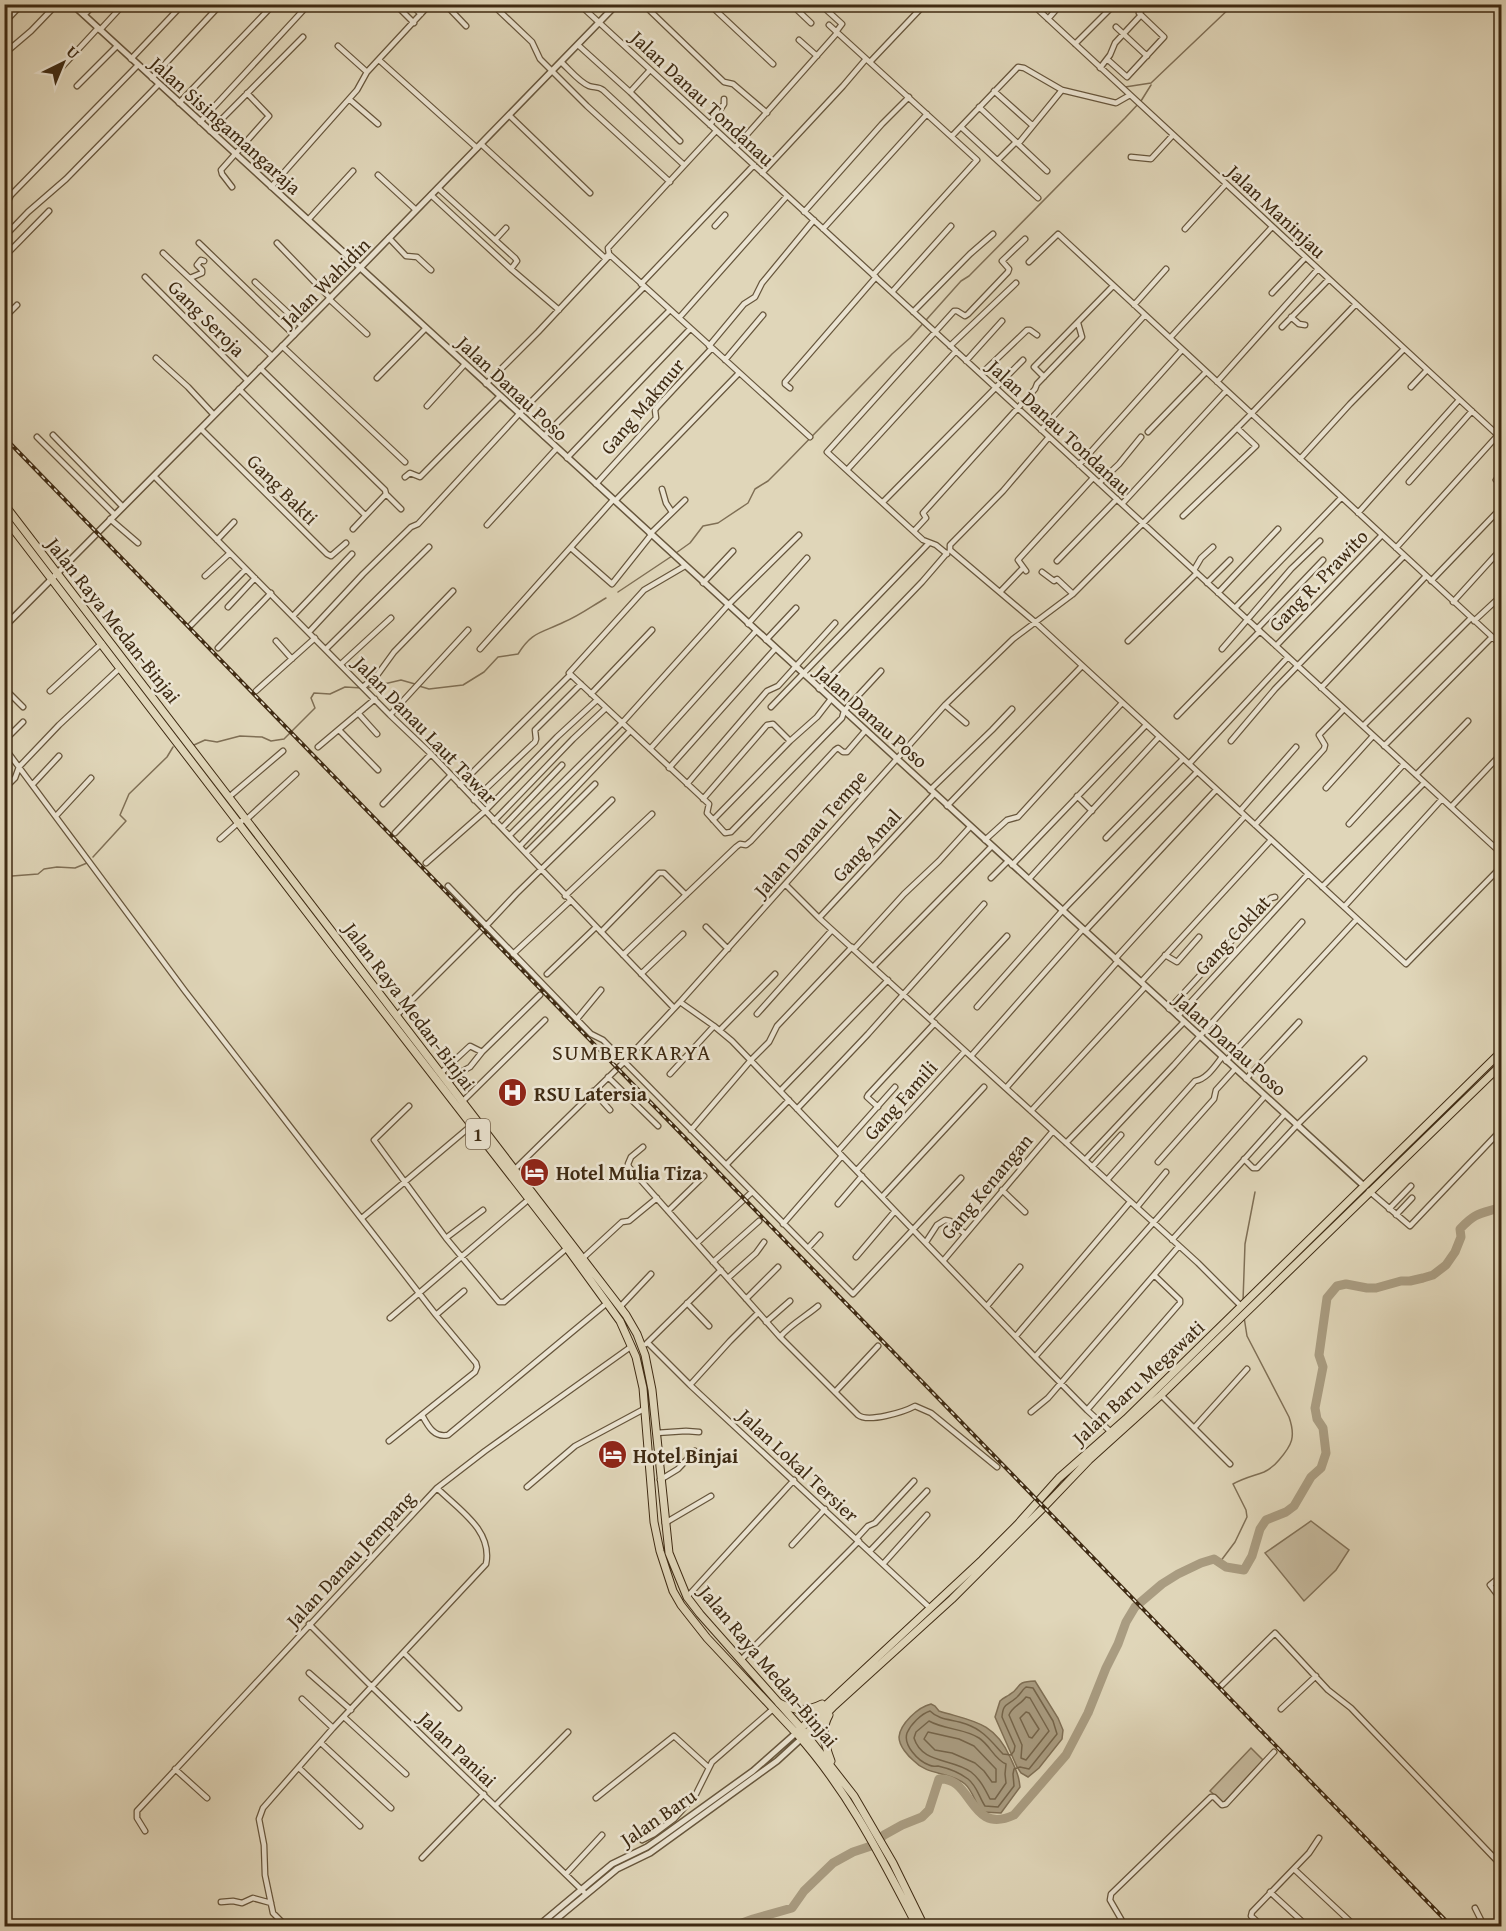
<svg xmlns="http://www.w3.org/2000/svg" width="1506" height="1931" viewBox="0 0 1506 1931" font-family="'Gentium Book Plus',serif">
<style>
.green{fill:#c5b99d;stroke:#827258;stroke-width:1.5}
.water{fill:#a99c81;stroke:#7f6f55;stroke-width:1.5}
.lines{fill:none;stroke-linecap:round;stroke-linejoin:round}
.shore{stroke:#74644a;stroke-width:1.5}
.stream{stroke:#7f6f55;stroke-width:1.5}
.river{stroke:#a99c81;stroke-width:9}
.minor-casing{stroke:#67563c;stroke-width:7}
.tertiary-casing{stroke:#67563c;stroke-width:8}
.primary-casing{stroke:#3f2b13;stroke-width:9}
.trunk-casing{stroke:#3f2b13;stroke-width:9}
.minor{stroke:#ebe4d2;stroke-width:4.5}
.tertiary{stroke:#ebe4d2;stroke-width:5}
.primary{stroke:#e0d6b9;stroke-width:7}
.trunk{stroke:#e0d6b9;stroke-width:7}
.rail-casing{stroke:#3f2b13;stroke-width:4}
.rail{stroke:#ebe4d2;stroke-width:1.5;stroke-dasharray:4.5;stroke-linecap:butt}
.labels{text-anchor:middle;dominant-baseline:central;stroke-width:5;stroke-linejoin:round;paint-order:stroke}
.shield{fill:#ebe4d2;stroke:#73624c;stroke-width:1.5}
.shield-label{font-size:18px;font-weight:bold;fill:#3f2b13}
.street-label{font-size:20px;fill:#3f2b13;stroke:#ebe4d2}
.poi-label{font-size:20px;font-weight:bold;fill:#3f2b13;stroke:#ebe4d2;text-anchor:start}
.quarter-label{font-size:22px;letter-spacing:1.5px;fill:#3f2b13;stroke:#ebe4d2}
</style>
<rect width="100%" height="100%" fill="#e0d6b9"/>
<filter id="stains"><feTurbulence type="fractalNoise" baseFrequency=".00333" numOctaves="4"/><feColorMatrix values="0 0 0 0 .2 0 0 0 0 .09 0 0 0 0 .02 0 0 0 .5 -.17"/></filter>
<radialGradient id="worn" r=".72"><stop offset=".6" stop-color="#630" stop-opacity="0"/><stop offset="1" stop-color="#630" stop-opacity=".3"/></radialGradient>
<!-- green -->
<path class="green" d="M1311,1521L1349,1550L1336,1570L1304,1601L1265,1553Z
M1251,1748L1263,1760L1223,1803L1210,1791Z"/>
<!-- water -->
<path class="water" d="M1035,1681L1058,1718L1063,1730L1062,1739L1039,1768L1028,1777L1021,1773L1017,1767L995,1717L1000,1701C1003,1698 1006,1697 1009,1695C1023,1687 1013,1682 1035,1681Z
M931,1704L935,1706L939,1711C971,1721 994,1721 1010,1757C1015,1768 1019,1775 1020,1787L1001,1813L982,1812C975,1803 973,1791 965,1784C949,1771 928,1776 914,1761C908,1756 899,1746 899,1737C900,1724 918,1707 931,1704Z"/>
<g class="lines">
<!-- shore -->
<path class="shore" d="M1026,1687L1033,1688L1053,1721L1057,1734L1029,1769L1020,1767L1014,1769L1013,1774L1014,1786L998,1807L985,1806C979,1797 977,1786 968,1779C960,1773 947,1768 938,1766C934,1766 933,1767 929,1765C918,1761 903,1745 907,1733C911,1724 921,1714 930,1711C940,1721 953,1719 966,1724C983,1730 991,1741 1003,1754L1011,1755L1014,1751L1015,1746L1002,1717C1003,1703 1007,1706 1016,1698C1020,1695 1022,1690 1026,1687Z
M1026,1697L1030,1698L1049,1731L1026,1760L1021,1758L1022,1745L1009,1715C1012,1707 1021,1704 1026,1697Z
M1026,1712L1029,1713L1039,1729L1032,1738L1029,1737L1020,1718Z
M929,1721C945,1730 963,1728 979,1738C990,1745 994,1759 1006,1764L1005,1774L1006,1783L995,1799H990C985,1789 980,1779 971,1772C952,1758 922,1764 914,1738L916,1732Z
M928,1732L959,1739L974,1746L996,1769V1782H992L984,1771L975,1763L952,1753L935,1750L924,1739Z"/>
<!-- stream -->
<path class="stream" d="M1125,87L1151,83L1234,4
M676,553L690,543L703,526L718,523L748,503L755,489L768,481L786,463L892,354L910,338L961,281L969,276L1125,118L1141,101L1151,85
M618,592L672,556
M419,686L429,689L463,685L484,672L498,657L518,654C532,631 542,633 564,622C579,616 592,606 606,598
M367,688L401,680L415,684
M194,745L205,740L217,742L240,736L262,737L271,741L284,739L315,708L311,698L314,693L330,694L345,687L362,688
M93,857L126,821L120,815L129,794L167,757L173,747
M4,882L12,876L38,874L44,869L57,867L75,868L87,863
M1243,1301L1245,1244L1255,1192
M1220,1562L1235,1542L1247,1517L1246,1510L1233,1484C1243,1478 1253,1476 1264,1472C1270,1469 1275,1465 1279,1460C1292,1445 1296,1437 1289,1417L1247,1336L1244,1317"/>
<!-- river -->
<path class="river" d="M734,1926L753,1919L792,1908L804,1891L833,1863L853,1852L871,1846L884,1835L902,1825L922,1817L929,1810L939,1779C973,1776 969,1836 1014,1815L1066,1755L1088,1713L1106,1668L1118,1644L1126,1622L1135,1607L1162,1584L1178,1574L1201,1563L1214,1559L1226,1567L1244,1570L1252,1556L1260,1529L1266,1520L1286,1512L1294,1506L1311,1477L1321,1468L1326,1453L1323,1428L1317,1419L1315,1408L1323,1367L1319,1355L1327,1298L1337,1286L1346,1284L1367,1288H1376L1401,1281H1410L1423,1278L1433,1275L1446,1265L1455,1252L1461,1237L1460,1229C1476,1212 1480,1214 1502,1207"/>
<defs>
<path id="minor" d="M395,4L414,23
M410,4L421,14
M445,4L466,26
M492,4L532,42L540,59L587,106L670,182
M579,4L1502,854
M643,4L724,82L733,84L767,113
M709,4L773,64
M791,4L811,23
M820,4L842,24L836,32
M1032,4L1502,439
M84,15L95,4
M1048,19L1061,4
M4,23L22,4
M829,25L977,160L873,275
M1116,27L1147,56
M100,30L124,4
M799,40L817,56
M1075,44L1115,4
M578,45L630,92L680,141
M338,46L367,72
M4,54L31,31L57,4
M131,59L183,4
M1107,59L1127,77L1164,37L1141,15
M379,60L477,148
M561,62C569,69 579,82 589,86C594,88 598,86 603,90L684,165
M870,62L925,4
M62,67L98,28
M1100,68L1110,55L1115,43L1141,15L1139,13L1147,4
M152,78L221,4
M77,86L117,46
M994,91L1032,125
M630,92L650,70
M349,99L378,124
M179,103L274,4
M979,107L1047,171
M509,115L590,193
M200,122L309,4
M710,125L724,104V99
M961,127L1038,198
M210,131L303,37
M952,136L1018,67L1024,68L1062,90L1116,103L1130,95
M481,144L605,258L609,254L810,437
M1018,144L1062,90
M735,148L837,33
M1131,157L1151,159L1173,135
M998,160L1016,142
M762,173L843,86L866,59
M378,175L416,210
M232,187L222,174L221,170L269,116L247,93
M271,187L357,90L367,72L430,4
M438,188L515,258L517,261L511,269
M431,195L511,269L559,310
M4,209L11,195L138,65
M804,212L882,124L909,97
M308,220L353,171
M715,226L725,215
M823,229L927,114
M1185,229L1226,184
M4,237L28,212L66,179L159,84
M389,238L406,256L417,257L431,270
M495,240L506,228
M199,243L294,335
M277,243L330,298
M163,253L272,356
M609,254L608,248L716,131
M4,257L49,211
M1029,262L1058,234L1502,646
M145,277L248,381
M190,278L202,273V270L197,265L201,260L204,261
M255,282L302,326
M641,284L754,165
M892,292L951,226
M1272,293L1305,258
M329,299L367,334
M1134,305L1166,269
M913,312L970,254L993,234
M1291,317L1299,324L1305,325
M4,318L17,305
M679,318L787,196
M1282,327L1329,279
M1170,338L1272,227
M282,346L405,462
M709,346L744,304L755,297L762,283L814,220
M950,346L1016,283
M156,358L188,387L214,415
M725,360L763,315
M966,361L1002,321
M260,368L385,490L386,494L401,509
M981,374L1027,330H1030L1037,335
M1044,377L1034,367L1113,286
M377,378L426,328
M1217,382L1318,269
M486,384L538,332L609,256
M1411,387L1427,370
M790,388L785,384V382L876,277
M239,389L365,515
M427,406L465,364
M201,429L327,554L331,556L346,543
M1041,430L1145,315
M1148,432L1206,372
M53,435L123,507
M544,436L670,310
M37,437L115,515
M1049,437L1003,491L950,545V550L1035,622L1406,964L1502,866
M567,458L690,329
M1300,459L1350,404L1404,349
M1079,465L1182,350
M847,470L956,351
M154,476L390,715L431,754L674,1008
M405,477L410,473L420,477L500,396
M1496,480L1501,474L1498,464L1502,459
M1409,482L1472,411
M1099,483L1119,464L1141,437
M596,484L656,418L655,410L657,407L712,348
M662,489L666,503L672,512
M615,501L739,373
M883,502L1023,360
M1122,504L1226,391
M1358,513L1459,400
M1183,516L1256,446L1237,428
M110,519L138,543
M487,525L557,448
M353,529L386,494
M914,531L926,518L923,513L1035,389L1037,384L1082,337L1078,323
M650,534L685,500
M217,540L234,522
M571,548L612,584L651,535
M1396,548L1498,435
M947,554L936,545L923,540L827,452L954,311H957L965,316L968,314L1008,272L1009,269L1002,261L1025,239
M1057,561L1117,499
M685,566L644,590L569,673L709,804L707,813L725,833L731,832L842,718L844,711L881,671
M1194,570L1201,558L1213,547
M1026,571L1018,560L1093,478
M1042,572L1054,581L1057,579L1073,594
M205,576L230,553
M1431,581L1502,507
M703,583L733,551
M1207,583L1230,560
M1000,592L1022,569
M1218,593L1278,529
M1453,602L1502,548
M228,607L255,578
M1235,608L1341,498
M293,616L352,554
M1474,621L1502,595
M748,624L807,558
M191,625L246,569
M1257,629L1323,560
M309,632L363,574L411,527L418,524L519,414L644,287
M766,640L796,608
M276,641L292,659
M1128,641L1197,573
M1276,646L1382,535
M218,648L271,593
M326,649L429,547
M480,649L613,500
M1222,649L1291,569L1320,541
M341,664L391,618
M363,687L378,674L394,652L453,591
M4,688L23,707
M1321,688L1426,576
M819,689L922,582L947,553
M50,691L102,643
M256,691L315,638
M591,694L652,630
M945,705L966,723
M771,707L928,544
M358,713L377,734
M390,715L468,630
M1177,716L1260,631
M1363,726L1471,618
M339,730L378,770
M4,741L23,722
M790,741L817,717L831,699
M1231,741L1275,689L1404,556
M1384,746L1492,637
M4,747L185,991L436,1315L476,1363L477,1367L475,1372L389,1441
M318,747L375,699
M650,749L756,631
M1189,764L1288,657
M669,768L775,649
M1416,775L1468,721
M33,784L59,756
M687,784L767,691L778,686L835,623
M460,785L570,675
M1326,788L1373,736
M4,789L15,778L19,767L59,725L120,668
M930,790L992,730L1012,709
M1077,796L1092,811
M229,797L283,751
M703,799L767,725L773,724L790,741L713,820
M474,800L535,742L536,739L535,730L581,684
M383,804L431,754
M947,806L1082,666
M1451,807L1502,753
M1240,811L1296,747
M56,816L91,778
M494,821L573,739L606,708
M1349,824L1404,764
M1255,825L1324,749L1325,745L1319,735L1344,709
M502,828L562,765
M395,833L451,775
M510,835L622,723L728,605L799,535
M1106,838L1183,759
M220,839L239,822L247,819L296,774
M985,840L1007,820L1018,817L1122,703
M520,846L630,731
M526,853L595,784
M426,863L485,811L557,737L597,700
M1012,865L1146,725
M991,878L1008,861
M1029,879L1159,737
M786,885L819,918L1198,1263L1241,1306
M448,886L591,1034L603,1040L853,1294L961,1178
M1322,887L1424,783
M565,896L652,814
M1344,907L1442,799
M819,918L934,794
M486,926L516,894L612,800
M706,927L728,949
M1085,931L1216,790
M601,932L659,873H664L686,895
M854,949L904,894L939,861L970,827
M513,954L570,901
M623,955L736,847L740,844L746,845L751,841L835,750L838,748L843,752H847L865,731
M1165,955L1177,962L1199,937
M1115,959L1245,816
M873,967L992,846
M547,974L596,927
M641,974L683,934
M1141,982L1271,840
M680,1002L714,1026L732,1041L1035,1357L1087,1410L1111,1432
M977,1007L1062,911L1197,772
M1169,1009L1271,898L1275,897
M757,1014L832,930
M396,1016L482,930
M1178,1016L1308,874
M577,1019L601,990
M930,1019L1007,936
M720,1030L775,974
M971,1056L1083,929
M1226,1061L1357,919
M441,1073L470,1046L482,1052L540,995
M670,1074L714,1026
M608,1077L658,1126
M1246,1079L1299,1022
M448,1083L459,1073L470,1067L482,1052
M1006,1088L1118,961
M593,1091L610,1110
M780,1091L888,980
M463,1101L545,1020
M409,1106L374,1140L446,1238L499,1302H504L567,1248
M878,1107L867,1097L868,1095L935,1023
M797,1109L868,1034L984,904
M1031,1111L1145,987
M691,1130L751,1060L769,1042L777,1026L852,947
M1066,1143L1184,1022
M643,1147L631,1157L628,1164L629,1167L780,1337L858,1415C868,1423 904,1412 915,1406L931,1413L997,1467
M838,1151L895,1087
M1244,1159L1253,1168H1257L1297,1125L1364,1059
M1085,1160L1174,1065L1302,922
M1158,1162L1214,1099L1216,1090L1235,1069
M726,1165L789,1100
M1092,1167L1121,1135
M514,1170L624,1062L680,1002L945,705L1013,639L1073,594L1251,414L1356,304
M857,1170L965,1051
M1107,1180L1195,1081C1207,1079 1215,1066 1222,1057
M1002,1190L1025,1212
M1369,1191L1410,1226L1502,1129
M882,1197L984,1087
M838,1204L862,1176
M1137,1207L1166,1172
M1389,1209L1411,1186
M668,1211L704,1176
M1396,1215L1412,1198
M362,1218L472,1125
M783,1224L842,1156
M446,1238L483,1210
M1172,1240L1285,1114
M926,1242L937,1225L945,1220L950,1221L965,1234
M697,1243L752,1192
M808,1248L820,1235
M856,1257L895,1211
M583,1258L622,1222L629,1221L657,1198
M943,1261L1053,1131
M713,1262L759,1221
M728,1278L756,1253L764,1242
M746,1299L778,1267
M687,1303L709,1326
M987,1306L1020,1267
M620,1307L651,1274
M436,1315L464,1291
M390,1318L529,1199
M766,1322L790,1301
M1016,1336L1130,1202
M780,1337C791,1324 805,1317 818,1306
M648,1343L690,1385L930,1608
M646,1344L721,1270
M1035,1357L1265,1096
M690,1385L730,1341L758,1313
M835,1392L878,1346
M1161,1395L1230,1464
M1087,1410L1180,1303V1300L1154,1275
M1031,1412L1048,1398L1179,1246
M422,1415C428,1426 434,1438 448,1435L607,1303
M1194,1428L1247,1369
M656,1433L686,1431L699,1432
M660,1480L678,1469L695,1451
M527,1487L575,1446L644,1409
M665,1523L711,1496
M857,1538L868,1526L875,1523L914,1481
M792,1545L825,1509
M870,1551L927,1491
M884,1563L927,1515
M1502,1575L1490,1585L1502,1601
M687,1597L794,1480
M309,1624L372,1687L586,1894
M404,1653L459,1708
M741,1660L859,1541
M309,1673L351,1710
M1221,1686L1275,1633L1328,1690L1351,1708L1502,1866
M302,1699L333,1728
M1281,1709L1316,1676
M344,1717L406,1774
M321,1743L391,1808
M299,1768L360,1826
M175,1769L207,1798
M596,1798L674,1736L708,1767
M495,1806L568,1732
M145,1831L137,1818V1811L437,1488L485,1451L632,1346
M642,1840L654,1834L674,1819L695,1796L712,1762L773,1709
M422,1858L484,1794
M1294,1869L1355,1926
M566,1874L602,1835
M1270,1892L1307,1926
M221,1902L233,1901L242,1903L253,1898L271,1903
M1475,1908L1484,1926
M286,1926L273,1913L265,1875L264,1845L259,1819L263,1808L333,1728L486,1564C493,1530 458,1509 437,1488
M1125,1926L1110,1900L1111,1894L1211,1797H1214L1222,1805L1226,1804L1274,1752
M1262,1926L1251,1916L1252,1912L1309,1853L1319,1838"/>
<path id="tertiary" d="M72,4L1364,1186
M4,627L360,268L617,4
M538,1926L612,1864L647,1847L660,1838L753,1771L796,1733
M548,1926L617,1869L650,1853L777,1761L801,1739"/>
<path id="primary" d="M4,504L626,1315L637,1334L645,1355L652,1390L669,1553L687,1597L700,1614L801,1728
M4,517L335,949L567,1248L620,1321L636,1357L643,1388L654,1522L660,1551L673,1591L681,1605L707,1638L796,1733"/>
<path id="trunk" d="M779,1703C795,1711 806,1712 822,1704
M829,1715C820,1731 825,1745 831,1761
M804,1732L854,1796L893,1863L924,1926
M801,1739L833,1707L952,1599L1044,1507L1089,1460L1161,1395L1502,1064
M917,1926C881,1857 849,1792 796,1733L982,1560L1017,1525L1059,1478L1126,1419L1502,1051"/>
</defs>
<!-- minor casing -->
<use href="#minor" class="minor-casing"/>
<!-- tertiary casing -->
<use href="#tertiary" class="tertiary-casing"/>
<!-- primary casing -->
<use href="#primary" class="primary-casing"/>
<!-- trunk casing -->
<use href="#trunk" class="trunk-casing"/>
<!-- minor -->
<use href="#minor" class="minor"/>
<!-- tertiary -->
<use href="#tertiary" class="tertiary"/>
<!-- primary -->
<use href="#primary" class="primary"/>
<!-- trunk -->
<use href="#trunk" class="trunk"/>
<defs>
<path id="rail" d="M4,437L1451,1926"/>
</defs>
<!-- rail casing -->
<use href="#rail" class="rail-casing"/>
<!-- rail -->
<use href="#rail" class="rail"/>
</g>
<!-- icons -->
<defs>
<symbol id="hospital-disc" viewBox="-11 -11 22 22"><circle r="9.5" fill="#8f2418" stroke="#ebe4d2"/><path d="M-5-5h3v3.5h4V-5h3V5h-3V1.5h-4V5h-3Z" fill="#fff"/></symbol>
<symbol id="hotel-disc" viewBox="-11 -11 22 22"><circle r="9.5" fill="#8f2418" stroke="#ebe4d2"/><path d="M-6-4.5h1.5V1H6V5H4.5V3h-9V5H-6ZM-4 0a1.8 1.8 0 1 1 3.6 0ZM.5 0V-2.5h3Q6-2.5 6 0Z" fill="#fff"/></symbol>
</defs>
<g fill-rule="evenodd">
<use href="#hospital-disc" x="496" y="1076" width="33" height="33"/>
<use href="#hotel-disc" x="518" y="1156" width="33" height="33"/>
<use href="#hotel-disc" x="596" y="1438" width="33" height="33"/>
</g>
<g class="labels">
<!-- shield labels -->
<rect class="shield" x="466" y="1119" width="24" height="30" rx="4.5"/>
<g class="shield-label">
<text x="478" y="1134">1</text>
</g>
<!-- street labels -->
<g class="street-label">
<text transform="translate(703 98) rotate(43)">Jalan Danau Tondanau</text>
<text transform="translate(226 125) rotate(42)">Jalan Sisingamangaraja</text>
<text transform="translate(1277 211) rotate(43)">Jalan Maninjau</text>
<text transform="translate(325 282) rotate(-45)">Jalan Wahidin</text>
<text transform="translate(207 318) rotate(45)">Gang Seroja</text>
<text transform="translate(513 388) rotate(43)">Jalan Danau Poso</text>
<text transform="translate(642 406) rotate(-50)">Gang Makmur</text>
<text transform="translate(1060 427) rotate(43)">Jalan Danau Tondanau</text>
<text transform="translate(283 489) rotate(45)">Gang Bakti</text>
<text transform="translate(1318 580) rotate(-46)">Gang R. Prawito</text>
<text transform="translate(114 620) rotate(52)">Jalan Raya Medan-Binjai</text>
<text transform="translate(872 716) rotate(42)">Jalan Danau Poso</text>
<text transform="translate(426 730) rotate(46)">Jalan Danau Laut Tawar</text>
<text transform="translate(810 833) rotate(-49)">Jalan Danau Tempe</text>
<text transform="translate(866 845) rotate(-47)">Gang Amal</text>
<text transform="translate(1232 935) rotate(-47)">Gang Coklat</text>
<text transform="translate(410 1006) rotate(53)">Jalan Raya Medan-Binjai</text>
<text transform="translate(1231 1044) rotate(42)">Jalan Danau Poso</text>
<text transform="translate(900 1100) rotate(-48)">Gang Famili</text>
<text transform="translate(986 1186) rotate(-50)">Gang Kenangan</text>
<text transform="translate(1138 1382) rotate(-43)">Jalan Baru Megawati</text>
<text transform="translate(799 1465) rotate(43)">Jalan Lokal Tersier</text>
<text transform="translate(350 1559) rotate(-47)">Jalan Danau Jempang</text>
<text transform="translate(769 1666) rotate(50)">Jalan Raya Medan-Binjai</text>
<text transform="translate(458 1749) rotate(44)">Jalan Paniai</text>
<text transform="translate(658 1817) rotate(-34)">Jalan Baru</text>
</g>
<!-- poi labels -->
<g class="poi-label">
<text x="534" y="1093">RSU Latersia</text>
<text x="556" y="1172">Hotel Mulia Tiza</text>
<text x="633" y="1455">Hotel Binjai</text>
</g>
<!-- quarter labels -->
<g class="quarter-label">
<text x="632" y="1052">SUMBERKARYA</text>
</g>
</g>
<!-- margin -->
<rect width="1506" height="1931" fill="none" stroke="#e0d6b9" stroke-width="24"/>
<rect x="6" y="6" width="1494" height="1919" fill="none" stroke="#3f2b13" stroke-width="3"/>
<rect x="12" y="12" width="1482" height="1907" fill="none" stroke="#3f2b13" stroke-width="1.5"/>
<!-- north arrow -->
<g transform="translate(63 63) rotate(43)" stroke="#ebe4d2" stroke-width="4.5" paint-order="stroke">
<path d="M0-4.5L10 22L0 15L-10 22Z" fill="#3f2b13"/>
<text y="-9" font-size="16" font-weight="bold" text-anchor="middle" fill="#3f2b13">U</text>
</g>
<rect width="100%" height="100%" filter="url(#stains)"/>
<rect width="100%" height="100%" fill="url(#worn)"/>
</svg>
